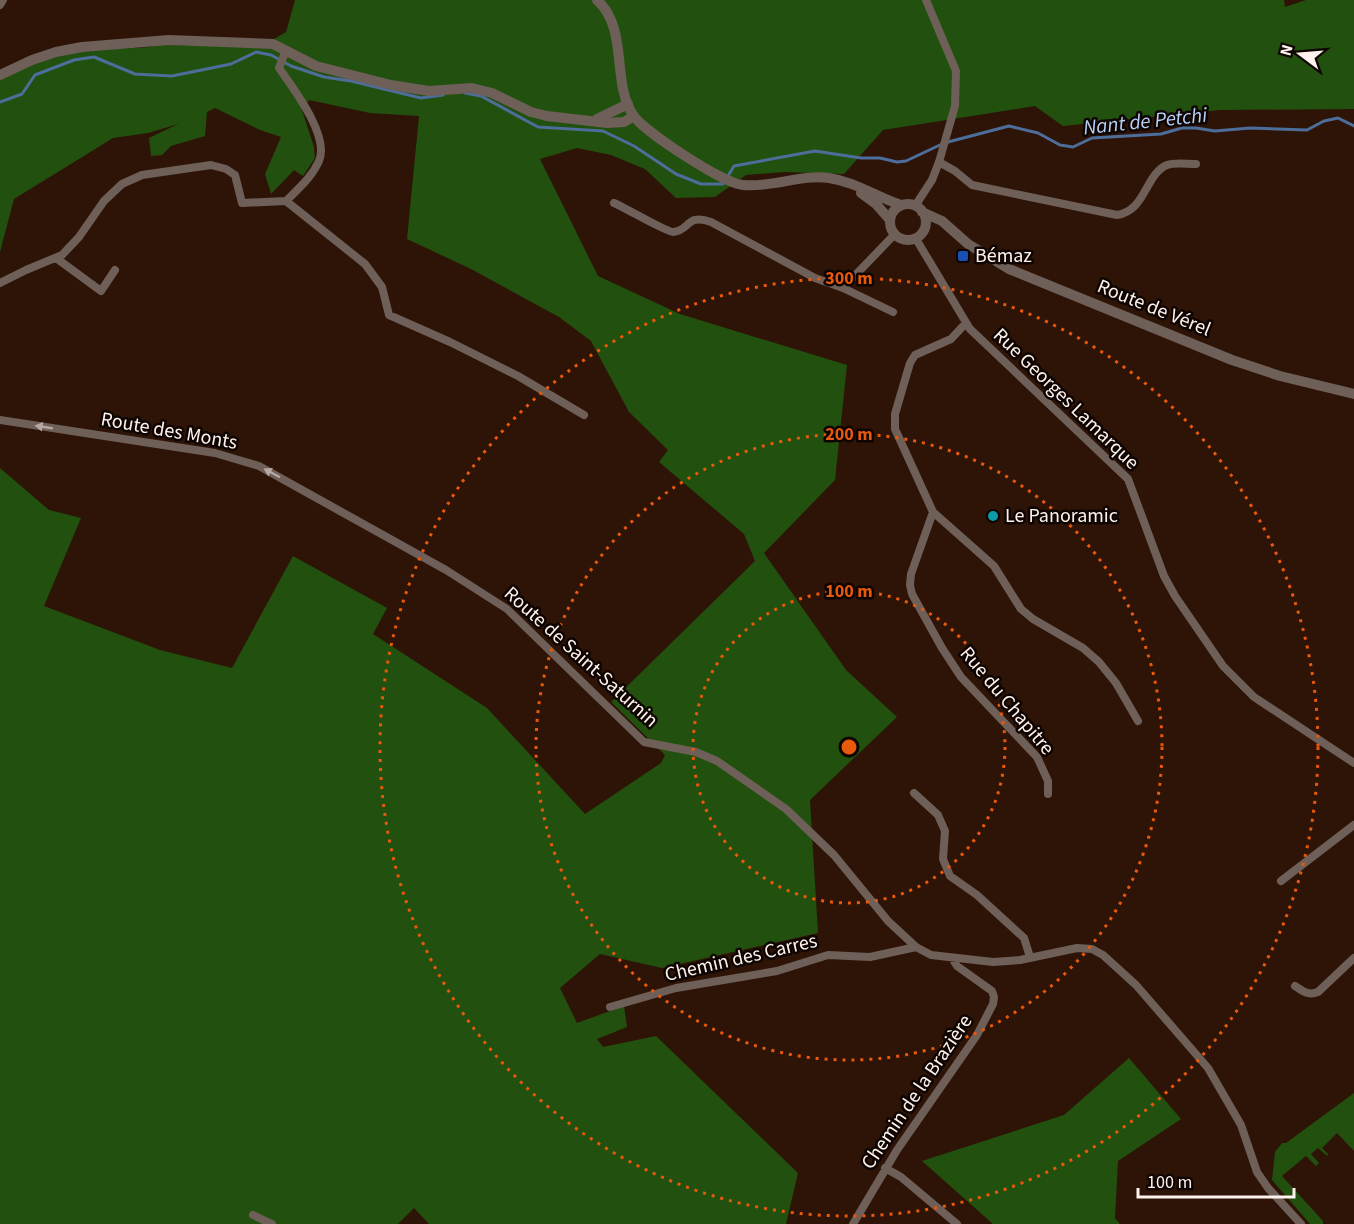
<svg xmlns="http://www.w3.org/2000/svg" width="1354" height="1224" viewBox="0 0 1354 1224" font-family="'Source Sans 3',sans-serif">
<style>
.green{fill:#22500e}
.lines{fill:none;stroke-linecap:round;stroke-linejoin:round}
.stream{stroke:#4d6d9b;stroke-width:3}
.minor{stroke:#6e5f59;stroke-width:8}
.tertiary{stroke:#6e5f59;stroke-width:10}
.oneway{fill:#b6a8a2}
.ring{fill:none;stroke:#e8590c;stroke-width:3;stroke-dasharray:3 6}
.transit-dot{fill:#1a4fb4;stroke:#0e0401;stroke-width:2}
.culture-dot{fill:#0f9aa8;stroke:#0e0401;stroke-width:2}
.labels{text-anchor:middle;dominant-baseline:central;stroke-width:5;stroke-linejoin:round;paint-order:stroke}
.poi-label{font-size:20px;fill:#fef2ec;stroke:#0e0401;text-anchor:start}
.street-label{font-size:20px;fill:#fef2ec;stroke:#0e0401}
.water-label{font-size:21px;font-style:italic;fill:#b7d2fa;stroke:#0e0401}
.centre{fill:#e8590c;stroke:#0e0401;stroke-width:3}
.ring-label{font-size:18px;text-anchor:middle;font-weight:bold;fill:#e8590c;stroke:#0e0401;stroke-width:5;stroke-linejoin:round;paint-order:stroke}
</style>
<rect width="100%" height="100%" fill="#2e1406"/>
<!-- green -->
<path class="green" d="M295,0H1284L1285,7L1306,0H1354V109L1220,110L1063,126L1035,106L883,130L844,174L785,172L746,175L715,197L676,198L645,169L611,155L577,148L540,159L598,276L680,314L847,365L835,480L764,553L846,670L897,717L810,800L818,933L662,968L600,954L560,988L577,1023L624,1006L627,1027L597,1039L603,1047L656,1036L798,1173L786,1224H429L414,1208L398,1224H0V468L49,510L81,518L44,606L160,650L232,668L293,556L387,608L373,634L487,708L585,814L661,763L665,755L611,702L755,561L744,534L659,462L668,450L629,412L591,341L559,317L471,269L407,239L419,116L370,113L309,100L302,110L314,147L315,158L303,176L294,170L271,194L265,174L281,137L260,130L215,108L207,112L205,136L171,146L162,155L151,156L149,138L178,124L148,133L113,138L14,199L0,252V78C32,63 67,52 102,49C121,47 140,50 158,45L262,46L286,32Z
M1129,1058L1181,1119L1118,1161L1115,1218L1120,1224H993L922,1161L1064,1115Z
M1354,1093V1151L1337,1133L1322,1148L1328,1154L1327,1156L1318,1148L1311,1154L1319,1163L1316,1166L1306,1156L1282,1176L1323,1221V1224H1310L1272,1180L1275,1152L1282,1143H1286Z"/>
<g class="lines">
<!-- stream -->
<path class="stream" d="M465,93L481,96L538,127L603,131L634,146L676,174L701,184H723L734,166L815,151L861,158H880L897,162L906,161L942,144
M0,102L22,94L35,75L74,60L94,57L135,74L172,76L231,64L256,52L271,55L291,66L324,77L351,81L421,98L443,95
M948,142L1009,126L1038,133L1060,145L1073,147L1092,138L1161,134L1182,128H1196L1215,131L1250,128L1307,130L1324,121L1338,118L1354,126"/>
<!-- minor -->
<path class="minor" d="M0,5L3,0
M939,162L955,171L972,185L1117,215C1146,211 1145,174 1167,165C1175,162 1187,164 1196,164
M286,201L365,264L382,287L389,315L450,342L518,376L584,415
M614,203C624,207 666,232 673,232C690,231 686,213 711,222L815,278L843,288L893,312
M915,206L932,180L939,162L955,106L956,71L926,0
M916,239L970,329L1128,479L1164,576L1175,596L1223,666L1254,697L1354,763
M56,258L101,291L115,270
M0,283L26,270L62,255L79,237L104,201L122,184L142,175L211,165L226,169L235,175L242,203L286,201C299,188 312,177 319,161C330,136 293,88 279,68L286,50
M843,288L894,235
M966,323L951,339L915,355L910,363L895,414V429L933,512L911,574L910,585L912,594L942,648L961,677L1037,757L1048,781V794
M0,420L215,453L259,466L446,570L507,609L644,742L696,752L717,761L786,809L834,855L888,921L916,947L931,955L993,962L1020,960L1077,948L1092,949L1103,955L1136,985L1208,1068L1241,1125L1257,1172L1268,1188L1301,1224
M933,512L994,566L1021,609L1033,619L1083,648L1099,662L1116,683L1138,721
M914,793L938,815L945,831L943,859L950,876L977,895L1024,938L1030,957
M1281,881L1354,825
M1295,986C1303,991 1308,996 1318,992L1354,958
M610,1007L676,988L777,971L828,955L870,957L916,947
M885,1168L901,1177L957,1224
M253,1215L272,1224
M853,1224L897,1150L977,1035L993,1004L994,997L992,991L957,966L952,958"/>
<!-- tertiary -->
<path class="tertiary" d="M597,0C629,29 611,81 633,115C643,131 724,184 743,185C772,188 800,174 829,178C856,182 876,197 901,205
M0,75L32,60L56,52L82,47L169,40L273,44L316,66L391,85L429,91L472,88L492,93L531,112L547,116L607,123L624,122L634,116
M597,119L628,104
M861,193L876,204L890,220
M890 222a18 18 0 1 1 36 0a18 18 0 1 1-36 0Z
M922,212L942,221L968,244L1009,269L1232,360L1280,376L1354,394"/>
</g>
<!-- one-way arrows -->
<defs><path id="oneway-solid" d="M-6-.8H1V-3.2L6.5 0L1 3.2V.8H-6Z" transform="scale(1.5)"/></defs>
<g class="oneway">
<use href="#oneway-solid" transform="translate(44 427) rotate(-171)"/>
<use href="#oneway-solid" transform="translate(272 473) rotate(-152)"/>
</g>
<!-- distance rings -->
<g class="ring">
<circle cx="849" cy="747" r="156"/>
<circle cx="849" cy="747" r="313"/>
<circle cx="849" cy="747" r="469"/>
</g>
<!-- markers -->
<rect class="transit-dot" x="957" y="250" width="12" height="12" rx="3"/>
<circle class="culture-dot" cx="993" cy="516" r="6"/>
<g class="labels">
<!-- poi labels -->
<g class="poi-label">
<text x="975" y="256">Bémaz</text>
<text x="1005" y="516">Le Panoramic</text>
</g>
<!-- street labels -->
<g class="street-label">
<text transform="translate(1154 308) rotate(22)">Route de Vérel</text>
<text transform="translate(1066 399) rotate(44)">Rue Georges Lamarque</text>
<text transform="translate(169 431) rotate(10)">Route des Monts</text>
<text transform="translate(581 657) rotate(42)">Route de Saint-Saturnin</text>
<text transform="translate(1007 701) rotate(50)">Rue du Chapitre</text>
<text transform="translate(741 958) rotate(-13)">Chemin des Carres</text>
<text transform="translate(917 1092) rotate(-56)">Chemin de la Brazière</text>
</g>
<!-- water labels -->
<g class="water-label">
<text transform="translate(1145 121) rotate(-6)">Nant de Petchi</text>
</g>
</g>
<circle cx="849" cy="747" r="9" class="centre"/>
<g class="ring-label">
<text x="849" y="284">300 m</text>
<text x="849" y="440">200 m</text>
<text x="849" y="597">100 m</text>
</g>
<!-- north arrow -->
<g transform="translate(1300 54) rotate(286)" stroke="#0e0401" stroke-width="4.5" paint-order="stroke">
<path d="M0-4.5L10 22L0 15L-10 22Z" fill="#fef2ec"/>
<text y="-9" font-size="16" font-weight="bold" text-anchor="middle" fill="#fef2ec">N</text>
</g>
<!-- scale -->
<path d="M1138 1188v9h156v-9" fill="none" stroke="#fef2ec" stroke-width="3"/>
<text x="1147" y="1188" font-size="18" fill="#fef2ec" stroke="#0e0401" stroke-width="4.5" paint-order="stroke">100 m</text>
</svg>
